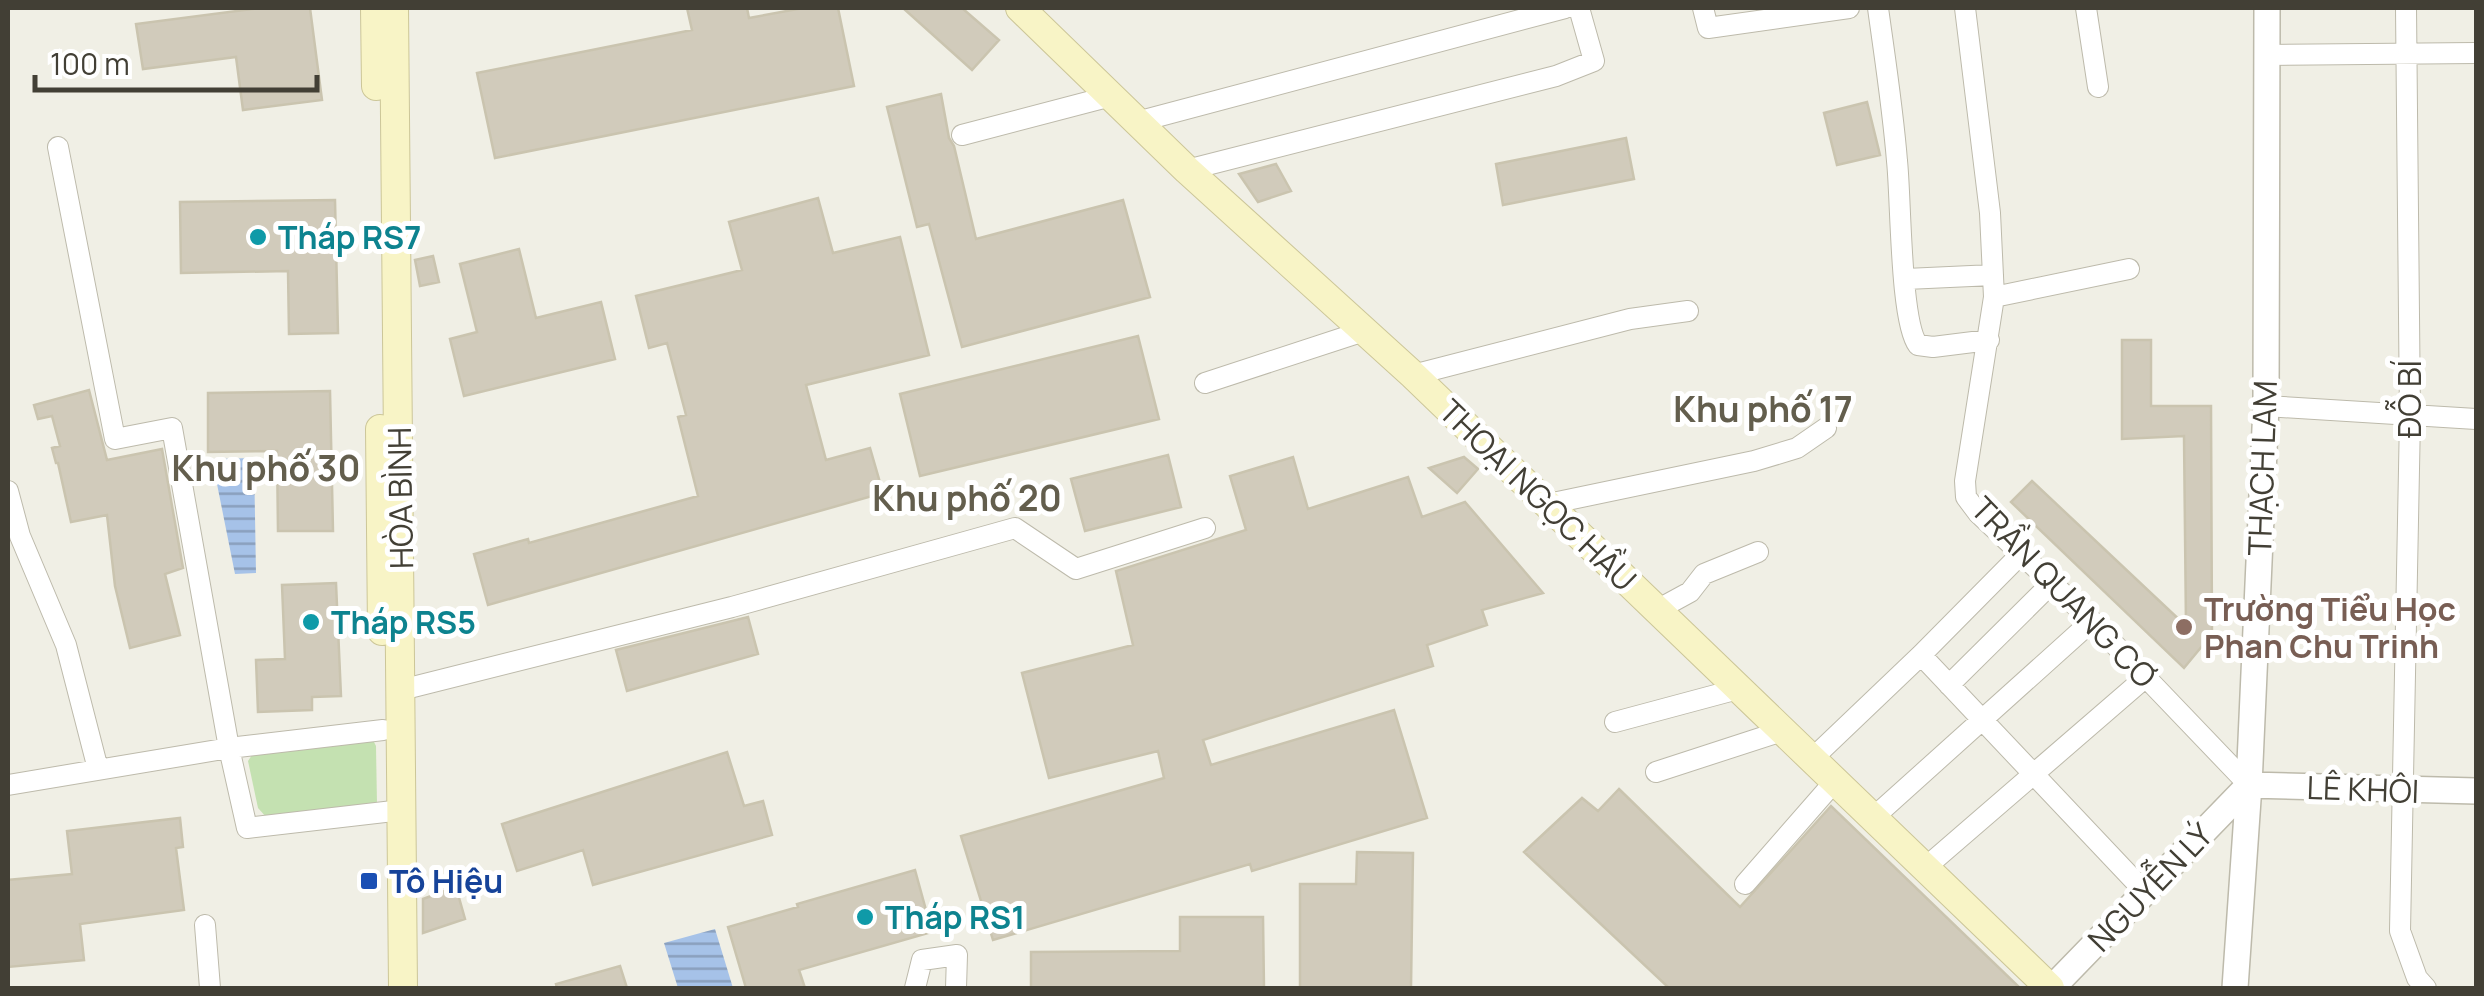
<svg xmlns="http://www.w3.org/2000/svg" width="2484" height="996" viewBox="0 0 2484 996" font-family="Manrope,sans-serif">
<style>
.park{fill:#c4e1b1}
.water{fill:url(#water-rules)}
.building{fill:#d1cbbb;stroke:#cac4af;stroke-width:2.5}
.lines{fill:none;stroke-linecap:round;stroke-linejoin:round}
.minor-casing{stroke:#bdbaab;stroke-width:22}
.tertiary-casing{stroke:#bdbaab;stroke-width:28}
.secondary-casing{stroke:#ccc698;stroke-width:30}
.minor{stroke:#fff;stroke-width:20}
.tertiary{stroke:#fff;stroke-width:25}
.secondary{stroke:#f8f4c6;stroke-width:28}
.culture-dot{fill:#0f9aa8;stroke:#fff;stroke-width:4}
.education-dot{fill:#8d6e63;stroke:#fff;stroke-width:4}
.transit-dot{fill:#1a4fb4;stroke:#fff;stroke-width:4}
.labels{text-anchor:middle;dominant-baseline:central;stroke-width:10;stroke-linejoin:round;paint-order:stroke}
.culture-label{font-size:32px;font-weight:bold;fill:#0d838f;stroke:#fff;text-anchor:start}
.street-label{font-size:32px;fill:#423f35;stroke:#fff}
.education-label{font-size:32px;font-weight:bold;fill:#785e54;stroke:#fff;text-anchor:start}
.transit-label{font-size:32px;font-weight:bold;fill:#164399;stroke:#fff;text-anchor:start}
.neighbourhood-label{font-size:35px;font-weight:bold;fill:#635e4d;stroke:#fff}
</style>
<defs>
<pattern id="water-rules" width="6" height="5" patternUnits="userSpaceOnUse" patternTransform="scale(2.5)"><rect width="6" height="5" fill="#a6c2e8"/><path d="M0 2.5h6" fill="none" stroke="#899fbd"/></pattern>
</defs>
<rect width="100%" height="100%" fill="#f0efe5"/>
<!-- park -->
<path class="park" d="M373,740L376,746L377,804L267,818L258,808L248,761L252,755Z"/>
<!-- water -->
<path class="water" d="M254,458L256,573L235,574L212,459Z
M715,929L733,988H678L664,943Z"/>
<!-- building -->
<path class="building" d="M260,8H310L322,100L243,110L236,57L143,69L136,24Z
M687,8H747L749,18L803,8H838L854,86L495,158L477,73L692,30Z
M903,8H962L999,40L972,70Z
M941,94L949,138L954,146L976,239L1123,200L1150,297L962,347L929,224L917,227L887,107Z
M1867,102L1880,155L1837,165L1824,113Z
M1626,138L1634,179L1503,205L1496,164Z
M1276,164L1291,191L1258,202L1239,174Z
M818,198L833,253L900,237L929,355L806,385L826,460L870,448L883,493L488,605L474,554L528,539L529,543L698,496L678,417L686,415L667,343L649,348L636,296L742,270L729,222Z
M335,200L338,333L289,334L288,271L181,273L180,202Z
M519,249L536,318L601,302L615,359L464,396L450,339L477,332L460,264Z
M433,256L439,282L420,286L415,260Z
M1138,336L1159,419L920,476L900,394Z
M2122,340H2151V406H2211L2212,634L2184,668L2011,502L2032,481L2186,626L2184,436L2122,439Z
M89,390L107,460L162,449L183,568L165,574L180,635L130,648L115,586L107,515L71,522L58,463H56L52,448L60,446L52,416L38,419L34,405Z
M330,391L333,531H278L277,451L208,452V393Z
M1168,455L1181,507L1085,531L1071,479Z
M1293,457L1308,509L1408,477L1422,517L1465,502L1543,593L1482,610L1487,625L1427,645L1433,666L1203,740L1211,765L1394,710L1427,818L1252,871L1250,864L993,940L961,836L1164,778L1158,751L1049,778L1022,673L1133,645L1116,571L1246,530L1230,476Z
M1464,457L1478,469L1457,493L1429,468Z
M336,583L341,696L312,697V710L258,712L256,660L285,659L282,585Z
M748,617L758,654L627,691L616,650Z
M727,752L744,806L763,801L772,835L593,885L583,850L517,871L502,824Z
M1619,789L1740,907L1831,806L2020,988H1669L1524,852L1582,798L1598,811Z
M180,818L183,847L176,848L184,910L80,924L84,960L8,967V880L72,874L67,831Z
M1357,852L1413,853L1411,988H1300V884H1356Z
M915,870L932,932L799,970L805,988H746L728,927L798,907L797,904Z
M456,887L465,919L423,933V899Z
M1180,917H1263L1264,988H1031V952L1180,951Z
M620,966L627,988H557L556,984Z"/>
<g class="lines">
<defs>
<path id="minor" d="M1703,8L1708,28L1849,8
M1878,8C1885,59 1893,110 1897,161C1901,196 1900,322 1918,345L1933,347L1989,340
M1965,8L1990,213L1994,297L1965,481L1966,497L1978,513L2092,621L2249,785
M2086,8L2098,87
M2406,8L2410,418L2400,931L2417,978L2426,988
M2267,55L2476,53
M1137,122L1565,8
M962,135L1111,96
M58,147L115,439L172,428L229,748L383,730
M1187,170L1556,76L1594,61L1579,8
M1906,279L1993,275
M1994,297L2129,269
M1413,375L1630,319L1688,311
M1205,383L1364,331
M2266,406L2476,419
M8,491L20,536L66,645L98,769
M1548,504L1754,461L1797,448L1826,428
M1657,610L1690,592L1704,574L1758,552
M1921,655L2146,893
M1949,685L2053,582
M401,690L732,607L1015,528L1076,569L1205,528
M1615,722L1738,689
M1812,759L1921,655L2022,553
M1656,772L1782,731
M8,785L229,748L247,828L402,810
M1874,817L2092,621
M1926,867L2147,676
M1745,884L1835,781
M205,925L210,988
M915,988L922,960L957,955L956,988"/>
<path id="tertiary" d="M2052,988L2249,785L2476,791
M2235,988L2249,785L2266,406L2267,8"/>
<path id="secondary" d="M375,8L376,86
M394,8L403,988
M1020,8L1187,170L1413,375L2050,988
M380,429L382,631"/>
</defs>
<!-- minor casing -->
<use href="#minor" class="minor-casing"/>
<!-- tertiary casing -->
<use href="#tertiary" class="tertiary-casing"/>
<!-- secondary casing -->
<use href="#secondary" class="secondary-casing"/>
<!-- minor -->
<use href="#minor" class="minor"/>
<!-- tertiary -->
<use href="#tertiary" class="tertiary"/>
<!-- secondary -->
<use href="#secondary" class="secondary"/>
</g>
<!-- markers -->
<g class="culture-dot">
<circle cx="258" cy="237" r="10"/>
<circle cx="311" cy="622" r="10"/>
<circle cx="865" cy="917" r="10"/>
</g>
<circle class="education-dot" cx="2184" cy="627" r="10"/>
<rect class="transit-dot" x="359" y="871" width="20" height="20" rx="5"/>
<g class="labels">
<!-- culture labels -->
<g class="culture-label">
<text x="278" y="237">Tháp RS7</text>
<text x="331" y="622">Tháp RS5</text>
<text x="885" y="917">Tháp RS1</text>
</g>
<!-- street labels -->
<g class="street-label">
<text transform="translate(2409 399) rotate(-90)">ĐỖ BÍ</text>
<text transform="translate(2262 468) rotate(-88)">THẠCH LAM</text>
<text transform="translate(1538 495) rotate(44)">THOẠI NGỌC HẦU</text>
<text transform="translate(400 498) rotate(-91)">HÒA BÌNH</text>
<text transform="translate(2064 592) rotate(46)">TRẦN QUANG CƠ</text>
<text transform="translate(2363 789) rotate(2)">LÊ KHÔI</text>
<text transform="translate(2150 887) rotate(-46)">NGUYỄN LÝ</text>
</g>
<!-- education labels -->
<g class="education-label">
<text x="2204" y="609">Trường Tiểu Học<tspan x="2204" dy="37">Phan Chu Trinh</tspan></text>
</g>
<!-- transit labels -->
<g class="transit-label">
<text x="389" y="881">Tô Hiệu</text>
</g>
<!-- neighbourhood labels -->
<g class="neighbourhood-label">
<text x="1763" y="409">Khu phố 17</text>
<text x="266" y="468">Khu phố 30</text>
<text x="967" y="498">Khu phố 20</text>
</g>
</g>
<!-- border -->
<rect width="2484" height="996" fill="none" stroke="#423f35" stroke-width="20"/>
<!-- scale -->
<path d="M35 75v15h282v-15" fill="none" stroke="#423f35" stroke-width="5"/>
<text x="50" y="75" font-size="30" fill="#423f35" stroke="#ffffff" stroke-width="8" paint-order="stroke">100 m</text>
</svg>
